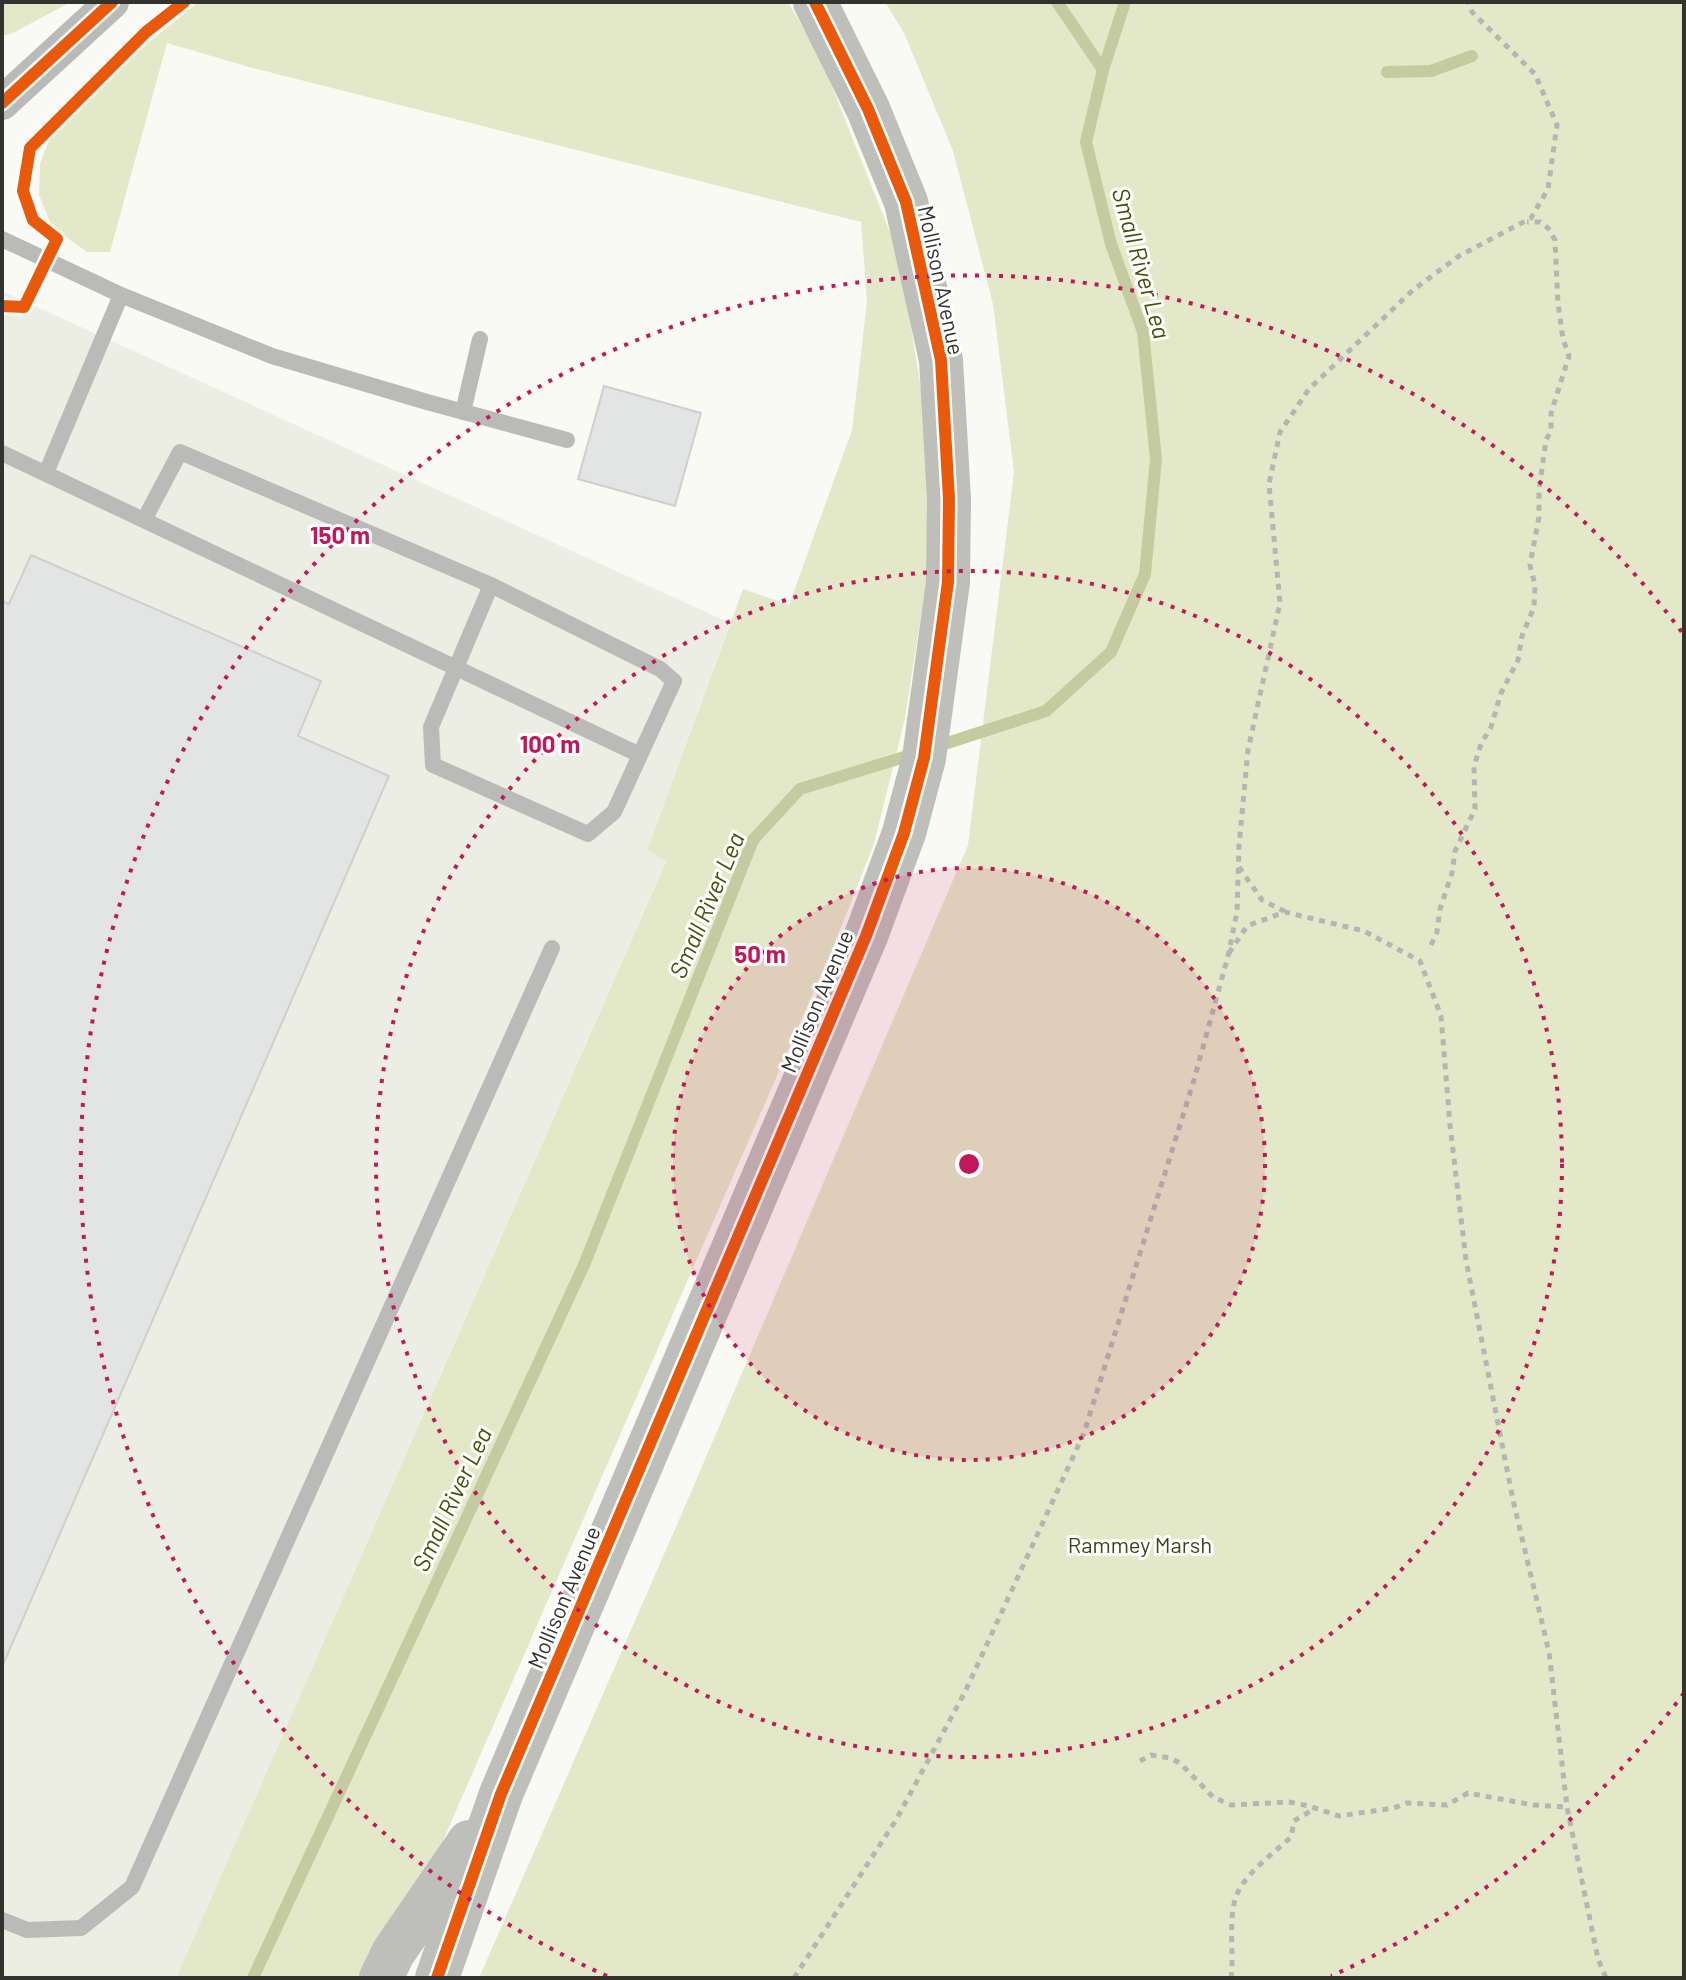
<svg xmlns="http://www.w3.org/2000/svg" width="1686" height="1980" viewBox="0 0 1686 1980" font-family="Barlow,sans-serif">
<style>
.built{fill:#eceee3}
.green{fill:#e3e9c8}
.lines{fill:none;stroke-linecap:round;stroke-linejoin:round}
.stream{stroke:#c5cba0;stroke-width:12}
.building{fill:#e3e4e4;stroke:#cfcfce;stroke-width:2}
.path{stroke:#b5b5b4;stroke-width:5;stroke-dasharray:6 6;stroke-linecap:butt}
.service{stroke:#babbb9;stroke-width:16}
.minor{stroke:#babbb9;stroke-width:34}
.primary{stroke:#bebeba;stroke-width:44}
.cycleway-casing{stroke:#fff;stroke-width:17}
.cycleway{stroke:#e8590c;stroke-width:12}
.ring{fill:none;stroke:#c2185b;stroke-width:4;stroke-dasharray:4 8}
.labels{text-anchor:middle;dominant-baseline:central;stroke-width:6;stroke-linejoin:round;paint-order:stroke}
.street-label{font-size:22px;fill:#32332f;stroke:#fff}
.park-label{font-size:22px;fill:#3d4315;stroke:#fff}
.water-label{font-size:24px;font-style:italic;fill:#474e05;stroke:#fff}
.centre{fill:#c2185b;stroke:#fff;stroke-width:4}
.ring-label{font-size:24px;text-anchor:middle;font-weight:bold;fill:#c2185b;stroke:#fff;stroke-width:6;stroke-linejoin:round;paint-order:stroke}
</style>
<rect width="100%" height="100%" fill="#fafaf5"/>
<!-- built -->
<path class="built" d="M2,291L730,623L647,850L666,860L176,1978H2Z"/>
<!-- green -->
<path class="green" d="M2,2H71L13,33L2,36Z
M198,2H788L821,59L899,255L927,425V577L905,718L874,844L834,945L428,1875L376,1978H176L666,861L647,850L743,589L789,605L852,430L867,301L861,222L249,67L167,43L110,252H87L52,227L39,195L40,164L51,135L122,64Z
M885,2H1684V1978H479L682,1513L968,845L1014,472L993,304L953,151L904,33Z"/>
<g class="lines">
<!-- stream -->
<path class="stream" d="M1057,2L1103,70
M1387,72L1431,71L1472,56
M935,747L1046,711L1111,652L1145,574L1156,459L1143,332L1111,244L1086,142L1103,70L1125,2
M253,1978L584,1265L753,840L800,789L914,754"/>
</g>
<!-- building -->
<path class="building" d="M604,386L701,413L675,506L578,479Z
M31,555L321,681L298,736L389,776L2,1667V601L9,604Z"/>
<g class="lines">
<!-- path -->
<path class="path" d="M1239,867L1262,900L1284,911
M1431,945L1437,932L1440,909L1452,873L1455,851L1475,809L1474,766L1481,744L1491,727L1501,693L1518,660L1522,636L1534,607L1535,585L1530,565L1539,517V490L1546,440L1551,431V413L1569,356L1563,339L1558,304L1555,240L1548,228L1540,222H1527
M1229,953L1247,926L1285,912L1364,931L1420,961L1441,1016L1450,1125L1466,1260L1513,1500L1549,1652L1567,1807L1598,1959L1606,1978
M1140,1761L1151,1755L1170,1758L1180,1763L1213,1797L1231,1805L1289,1802L1309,1806L1339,1816L1394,1808L1406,1803L1447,1805L1468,1793L1533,1805L1567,1807
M794,1978L896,1820L965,1692L1084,1433L1194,1080L1228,956L1237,912L1239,846L1248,750L1280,603L1269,484L1280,432L1309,389L1413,290L1459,256L1531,218L1548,189L1557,125L1535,74L1472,12L1468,2
M1231,1978C1235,1950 1225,1909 1242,1885C1254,1867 1275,1852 1291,1837L1294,1821L1314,1809"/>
<!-- service -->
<path class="service" d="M2,239L121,295L272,356L427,402L567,440
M463,412L480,339
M2,453L640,755
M46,473L121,295
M144,520L180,452L491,585L660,669L674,681L614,812L588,834L433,765L431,727L491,585
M2,1920L27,1930L81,1928L132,1887L552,948"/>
<!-- minor -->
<path class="minor" d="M2,103L112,2"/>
<!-- primary -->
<path class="primary" d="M381,1978L393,1953L469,1842
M437,1978L501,1794L866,936L904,833L924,758L948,582L949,499L941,360L906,202L868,109L815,2"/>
<defs>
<path id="cycleway" d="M2,103L112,2
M2,306L24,307L57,239L33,220L23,191L30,148L146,32L184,2
M437,1978L501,1794L866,936L904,833L924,758L948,582L949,499L941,360L906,202L868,109L815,2"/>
</defs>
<!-- cycleway casing -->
<use href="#cycleway" class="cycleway-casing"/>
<!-- cycleway -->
<use href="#cycleway" class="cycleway"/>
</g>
<!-- distance rings -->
<circle cx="969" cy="1164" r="296" fill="#c2185b" fill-opacity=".12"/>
<g class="ring">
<circle cx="969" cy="1164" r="296"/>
<circle cx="969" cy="1164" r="593"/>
<path d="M1684 1693A889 889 0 0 1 1331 1976M607 1976A889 889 0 1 1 1684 635"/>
</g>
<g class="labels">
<!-- street labels -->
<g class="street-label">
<text transform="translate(942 280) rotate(78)">Mollison Avenue</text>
<text transform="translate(816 1001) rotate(-67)">Mollison Avenue</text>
<text transform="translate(563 1597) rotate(-67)">Mollison Avenue</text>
</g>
<!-- park labels -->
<g class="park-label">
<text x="1140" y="1544">Rammey Marsh</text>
</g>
<!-- water labels -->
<g class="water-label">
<text transform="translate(1142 263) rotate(74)">Small River Lea</text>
<text transform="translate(706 905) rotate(-67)">Small River Lea</text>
<text transform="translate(451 1499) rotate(-65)">Small River Lea</text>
</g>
</g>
<circle cx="969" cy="1164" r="12" class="centre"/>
<g class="ring-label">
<text x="340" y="544">150 m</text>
<text x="550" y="753">100 m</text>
<text x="760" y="963">50 m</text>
</g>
<!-- border -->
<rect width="1686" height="1980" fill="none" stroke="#32332f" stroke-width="8"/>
</svg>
